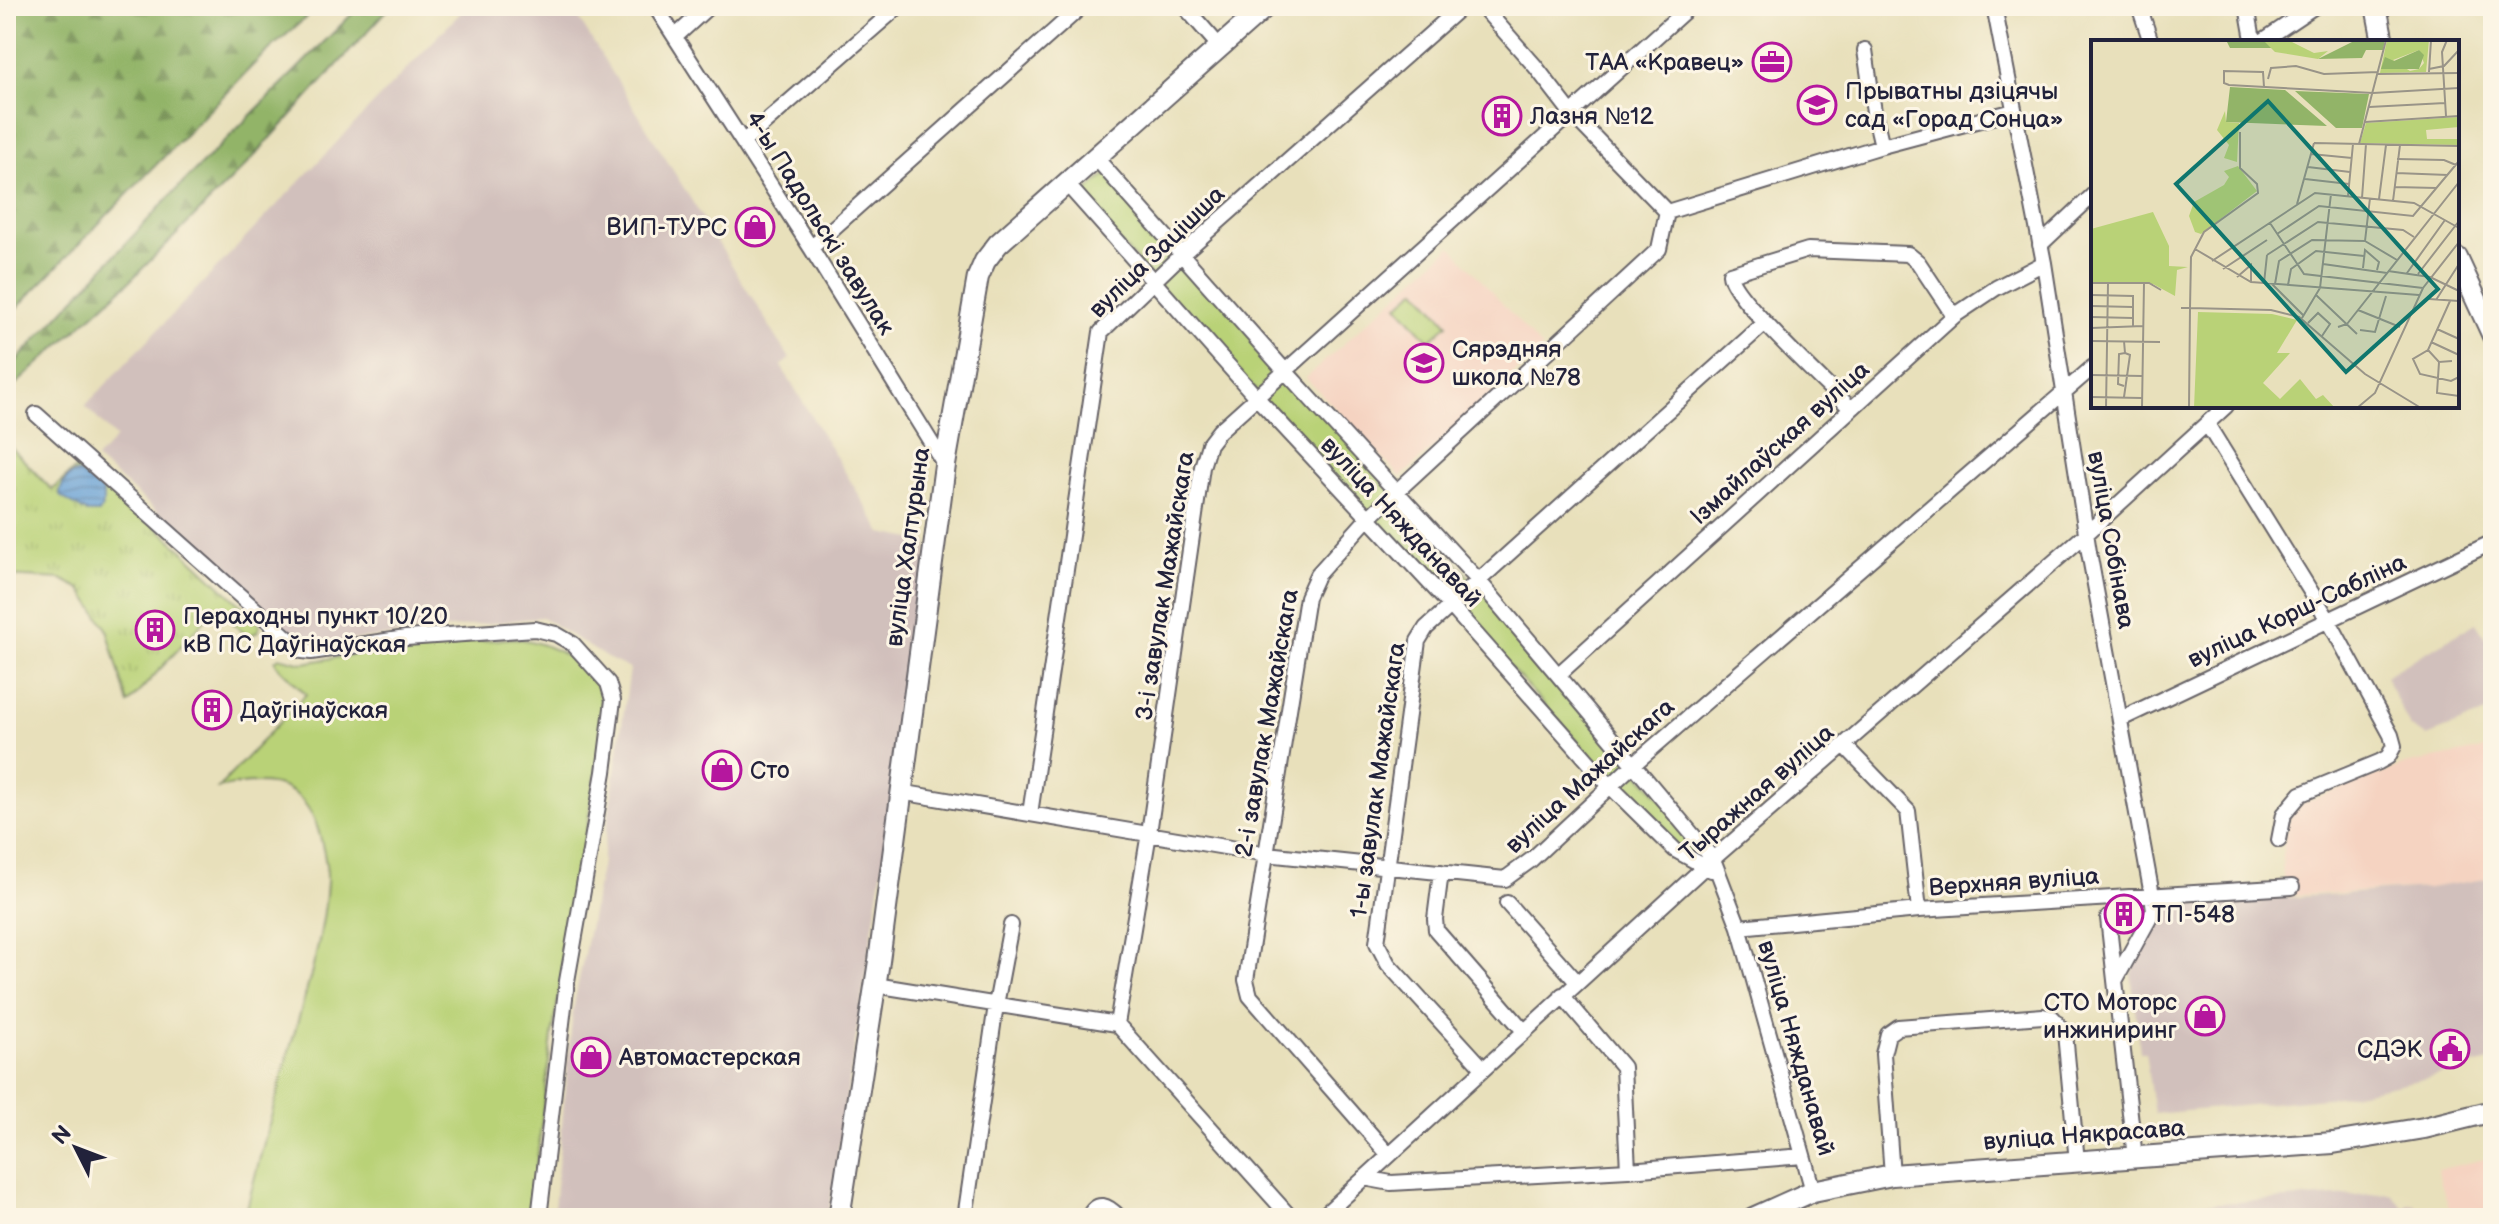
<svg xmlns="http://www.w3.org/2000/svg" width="2499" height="1224" viewBox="0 0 2499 1224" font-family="'Balsamiq Sans',sans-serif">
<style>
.built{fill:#f5d3c1}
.industrial{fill:#d1c0bc}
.grass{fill:url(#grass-tufts);stroke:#6e7a59;stroke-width:2}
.forest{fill:url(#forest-firs);stroke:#5a6b52;stroke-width:2}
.green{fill:#b9d277;stroke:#6e7a59;stroke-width:2}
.water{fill:url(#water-rules);stroke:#446188;stroke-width:2}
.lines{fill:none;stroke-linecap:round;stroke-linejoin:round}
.street-casing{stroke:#676468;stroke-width:18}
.secondary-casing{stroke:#676468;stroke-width:24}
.street{stroke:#fff;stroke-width:14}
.secondary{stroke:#fff;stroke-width:20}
.labels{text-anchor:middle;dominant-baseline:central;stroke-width:6;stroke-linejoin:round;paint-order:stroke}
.poi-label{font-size:24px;fill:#22223b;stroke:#fcf5e5;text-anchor:start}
.street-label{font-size:24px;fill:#22223b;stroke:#fcf5e5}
.inset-road{fill:none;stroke:#999488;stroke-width:2}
.view{fill:#0f766e;fill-opacity:0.15;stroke:#0f766e;stroke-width:4}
.inset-edge{fill:none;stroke:#22223b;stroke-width:4}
</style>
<defs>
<pattern id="grass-tufts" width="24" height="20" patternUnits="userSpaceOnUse" patternTransform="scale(2)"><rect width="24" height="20" fill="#b9d277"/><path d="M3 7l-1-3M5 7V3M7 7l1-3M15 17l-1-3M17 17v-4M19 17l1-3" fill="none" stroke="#9fb468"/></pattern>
<pattern id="forest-firs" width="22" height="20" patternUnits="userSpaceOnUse" patternTransform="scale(2)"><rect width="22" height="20" fill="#92b468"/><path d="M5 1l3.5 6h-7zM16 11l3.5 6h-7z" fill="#779257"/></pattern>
<pattern id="water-rules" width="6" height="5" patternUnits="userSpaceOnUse" patternTransform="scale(2)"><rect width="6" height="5" fill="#66a0d6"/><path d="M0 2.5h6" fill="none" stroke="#5482af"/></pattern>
</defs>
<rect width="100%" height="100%" fill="#fcf5e5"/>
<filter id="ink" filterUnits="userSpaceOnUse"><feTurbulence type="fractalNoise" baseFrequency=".0125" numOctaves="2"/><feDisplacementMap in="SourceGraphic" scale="16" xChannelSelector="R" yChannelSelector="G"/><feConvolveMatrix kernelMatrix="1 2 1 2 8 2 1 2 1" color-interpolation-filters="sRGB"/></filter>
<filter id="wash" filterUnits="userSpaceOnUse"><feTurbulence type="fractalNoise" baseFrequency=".006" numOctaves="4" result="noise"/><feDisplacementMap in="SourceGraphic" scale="32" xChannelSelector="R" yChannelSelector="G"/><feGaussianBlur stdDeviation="1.8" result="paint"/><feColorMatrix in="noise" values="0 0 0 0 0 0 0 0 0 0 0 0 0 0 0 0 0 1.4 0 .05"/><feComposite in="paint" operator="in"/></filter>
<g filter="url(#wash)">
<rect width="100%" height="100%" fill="#e8e0bb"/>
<!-- built -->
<path class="built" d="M1451,246L1542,348L1401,477L1306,378Z
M2493,747V878L2428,888L2284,896L2282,856L2287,825L2293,813L2303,803L2405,765Z
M2493,1157V1218H2452L2437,1170Z"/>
<!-- industrial -->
<path class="industrial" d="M467,6H571L790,359L781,366L882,533L928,542L926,584L828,1218H553L573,1010L602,862L630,669L607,658L542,617L305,646L190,540L96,459L116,438L85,406Z
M2476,623L2488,640L2493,638V710L2427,736L2410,727L2385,676Z
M2493,878V1060L2419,1080L2336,1097L2154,1114L2145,1052H2140L2131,973L2163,906L2428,888Z
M2390,1193L2405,1208L2408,1204L2416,1205L2417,1218H2063L2062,1212Z"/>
<!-- grass -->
<path class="grass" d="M6,438L8,444L52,490L85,460L257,620L260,626L257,632L251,635L244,633L217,607L128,704L107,629L81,589L61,579L6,576Z"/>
<!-- forest -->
<path class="forest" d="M6,6H319L260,58L6,319Z
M360,6H391L249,162L129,282L14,386L6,378V372L174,192Z"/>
<!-- green -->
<path class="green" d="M1109,172L1367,459L1709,854L1698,865L1685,858L1079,198Z
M1417,289L1448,324L1429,341L1398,305Z
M515,638C549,643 598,664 602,704C603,717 601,730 601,743L552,1036L530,1218H256L247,1209C259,1158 274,1107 288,1055C304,999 324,940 327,882C328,868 324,853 321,840C307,781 270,776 218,788L306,694L277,665L275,661L279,657L303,663L389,649Z"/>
<!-- water -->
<path class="water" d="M78,472L103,492V505L99,513H88L60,496C60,485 67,475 78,472Z"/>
</g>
<g filter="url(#ink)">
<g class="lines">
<defs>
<path id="street" d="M655,6L811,248L945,465
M1184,6L1220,47
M1994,6L2044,263L2089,552L2152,895L2154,910L2116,979
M2139,6L2151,42
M2247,6L2252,34L2257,42
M675,37L709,6
M2261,42L2315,6
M1865,50L1874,112L1882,146
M743,142L899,6
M1095,157L1286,372L1478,580L1713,859L1739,927L1813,1191
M1066,183L1257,398L1451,606L1610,786L1675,850L1711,870
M1667,212L1882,146L2014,111
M2040,245L2093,195
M811,248L1082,6
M1851,409C1830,387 1731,297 1730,274L1808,250L1908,254L1918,262L1954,316
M36,414L302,651L311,652L406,638L535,629L556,634L573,644L608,683L613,700L604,772L567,981L539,1218
M2207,424L2329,621L2391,735L2394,746L2388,757L2379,762L2301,794L2284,814L2279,840
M1559,674L1954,316L1996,288L2044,263
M2121,719L2493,542
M1845,746L1908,811L1919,910
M900,792L1266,854L1505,879L1531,860L1634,764L2093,367
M1030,814L1101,332L1181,255L1462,6
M1441,872L1435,919L1436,930L1524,1031
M1507,903L1577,982
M2108,918L2135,1158
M1739,927L1919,910L2292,887
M875,985L1117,1024
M1562,995L1623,1067L1628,1170
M1117,1024L1149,833L1202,467L1209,444L1219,431L1690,6
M1117,1024L1291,1218
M1483,1068L1388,964L1377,943L1418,641L1426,628L1765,323
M1388,1154L1250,996L1246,980L1307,597L1317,575L1368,518L1659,249L1667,212L1572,114L1535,66L1482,6
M1892,1175L1883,1054L1888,1034L1898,1027L2043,1016L2053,1018L2065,1033L2077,1162
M1364,1178L1391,1183L1628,1170L1803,1156
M965,1218L996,1005L1011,925
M1088,1218C1097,1199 1108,1205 1120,1218
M1321,1218L1713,859L2086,534L2226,406"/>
<path id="secondary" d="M2376,6L2383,42
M2457,258L2493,336
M839,1218L879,961L945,465L978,277L985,261L998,244L1266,6
M1753,1218L1813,1191L1892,1175L2333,1143L2424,1128L2493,1111"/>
</defs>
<!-- street casing -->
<use href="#street" class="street-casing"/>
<!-- secondary casing -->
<use href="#secondary" class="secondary-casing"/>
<!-- street -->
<use href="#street" class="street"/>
<!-- secondary -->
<use href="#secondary" class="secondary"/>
</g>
</g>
<!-- icons -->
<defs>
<symbol id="office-ring" viewBox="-11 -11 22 22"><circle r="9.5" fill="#fcf5e5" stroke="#b5179e" stroke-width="1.5"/><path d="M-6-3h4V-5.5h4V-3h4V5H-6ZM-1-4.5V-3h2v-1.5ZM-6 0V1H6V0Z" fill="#b5179e"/></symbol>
<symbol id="school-ring" viewBox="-11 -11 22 22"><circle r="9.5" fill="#fcf5e5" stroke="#b5179e" stroke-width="1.5"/><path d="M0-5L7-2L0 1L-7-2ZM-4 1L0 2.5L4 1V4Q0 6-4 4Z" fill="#b5179e"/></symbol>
<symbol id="building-ring" viewBox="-11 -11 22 22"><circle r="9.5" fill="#fcf5e5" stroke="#b5179e" stroke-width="1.5"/><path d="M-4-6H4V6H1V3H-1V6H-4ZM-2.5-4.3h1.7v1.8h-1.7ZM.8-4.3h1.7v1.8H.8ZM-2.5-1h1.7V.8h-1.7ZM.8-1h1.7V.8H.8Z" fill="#b5179e"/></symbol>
<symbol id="shop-ring" viewBox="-11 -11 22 22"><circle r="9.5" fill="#fcf5e5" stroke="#b5179e" stroke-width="1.5"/><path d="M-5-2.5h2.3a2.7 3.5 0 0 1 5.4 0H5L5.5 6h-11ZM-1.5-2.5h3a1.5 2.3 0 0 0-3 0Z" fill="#b5179e"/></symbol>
<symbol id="civic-ring" viewBox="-11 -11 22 22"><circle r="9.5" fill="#fcf5e5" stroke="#b5179e" stroke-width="1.5"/><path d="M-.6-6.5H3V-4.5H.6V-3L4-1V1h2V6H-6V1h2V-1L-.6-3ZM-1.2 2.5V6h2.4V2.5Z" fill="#b5179e"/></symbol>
</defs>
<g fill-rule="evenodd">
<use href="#office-ring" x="1750" y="40" width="44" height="44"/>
<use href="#school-ring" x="1795" y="83" width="44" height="44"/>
<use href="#building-ring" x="1480" y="94" width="44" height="44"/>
<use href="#shop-ring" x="733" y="205" width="44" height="44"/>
<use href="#school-ring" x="1402" y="341" width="44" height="44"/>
<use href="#building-ring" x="133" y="608" width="44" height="44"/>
<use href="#building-ring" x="190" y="688" width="44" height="44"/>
<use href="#shop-ring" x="700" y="748" width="44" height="44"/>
<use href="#building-ring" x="2102" y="892" width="44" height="44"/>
<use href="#shop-ring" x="2183" y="994" width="44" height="44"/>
<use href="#civic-ring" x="2428" y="1027" width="44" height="44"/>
<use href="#shop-ring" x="569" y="1035" width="44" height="44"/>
</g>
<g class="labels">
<!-- poi labels -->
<g class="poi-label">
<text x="1744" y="62" text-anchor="end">ТАА «Кравец»</text>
<text x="1845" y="91">Прыватны дзіцячы<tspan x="1845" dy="28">сад «Горад Сонца»</tspan></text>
<text x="1530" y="116">Лазня №12</text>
<text x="727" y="227" text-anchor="end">ВИП-ТУРС</text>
<text x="1452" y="349">Сярэдняя<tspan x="1452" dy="28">школа №78</tspan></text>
<text x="183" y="616">Пераходны пункт 10/20<tspan x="183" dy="28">кВ ПС Даўгінаўская</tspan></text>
<text x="240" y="710">Даўгінаўская</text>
<text x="750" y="770">Сто</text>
<text x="2152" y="914">ТП-548</text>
<text x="2177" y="1002" text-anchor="end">СТО Моторс<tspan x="2177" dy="28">инжиниринг</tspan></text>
<text x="2422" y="1049" text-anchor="end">СДЭК</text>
<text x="619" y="1057">Автомастерская</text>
</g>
<!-- street labels -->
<g class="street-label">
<text transform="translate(820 223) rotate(58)">4-ы Падольскі завулак</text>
<text transform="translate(1157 252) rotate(-44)">вуліца Зацішша</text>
<text transform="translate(1780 443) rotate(-42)">Ізмайлаўская вуліца</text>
<text transform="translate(1401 522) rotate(47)">вуліца Няжданавай</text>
<text transform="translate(2111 540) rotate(80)">вуліца Собінава</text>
<text transform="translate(908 547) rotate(-82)">вуліца Халтурына</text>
<text transform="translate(1165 586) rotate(-81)">3-і завулак Мажайскага</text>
<text transform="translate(2297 611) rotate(-25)">вуліца Корш-Сабліна</text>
<text transform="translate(1267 723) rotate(-80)">2-і завулак Мажайскага</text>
<text transform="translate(1590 776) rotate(-42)">вуліца Мажайскага</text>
<text transform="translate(1378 780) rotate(-82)">1-ы завулак Мажайскага</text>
<text transform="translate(1757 793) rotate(-41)">Тыражная вуліца</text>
<text transform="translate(2014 882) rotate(-4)">Верхняя вуліца</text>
<text transform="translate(1796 1048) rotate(74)">вуліца Няжданавай</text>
<text transform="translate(2084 1135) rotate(-4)">вуліца Някрасава</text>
</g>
</g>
<!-- overview -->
<g transform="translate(2091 40)">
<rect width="368" height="368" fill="#e8e0bb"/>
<path d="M296,0H338L335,32L289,33ZM328,10L333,23L328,29L319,31L302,20ZM134,71L135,82L148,83L146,122L133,118L138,105L126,90ZM368,77V87L335,90L336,99H368V105L269,103L275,83Z" fill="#b9d277" fill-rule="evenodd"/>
<path d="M135,0H172L185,8H139ZM265,0H294L292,10H275L271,18L227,19ZM328,10L333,15L328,29H290L294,17L303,21ZM139,47L194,50L236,86L135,82ZM204,51L278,54L271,88H245Z" fill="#92b468"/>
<path d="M172,0H197L223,13L237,11L227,19L184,12ZM147,126L166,151L110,194L104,192L98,176L103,162L133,145L138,137L133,131ZM62,172L78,206V226L97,227L86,230L84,256L62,244L0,243V189ZM107,272L181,274L206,280L186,313H199L172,343L189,359L209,339L225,359L232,355L244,368H103Z" fill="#b9d277"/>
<path class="inset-road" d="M338,29L353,26L368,10M338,32L340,0M286,34L368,33M177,39L180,28L205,26L233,34L287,32M173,47L172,32L133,31V43L138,45L282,53L368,48M278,67L354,63M355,76L351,12L356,0M274,82L368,76M223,103L368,106M268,104L295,0M220,114L261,118M306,119L353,120L365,125M217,127L259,132M305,133L357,135M214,139L258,144M303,147L346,148M257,156L262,104M271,158L275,104M288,159L295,105M302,161L309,105M206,164L223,103M179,183L213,234L332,248M186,194L228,166L322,176L368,121M274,201L306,220M104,209L160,242L328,255M176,215L227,182L312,190L323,197M121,221L224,153L323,163L368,188M232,224L296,233M272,228L274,210L288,222L286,230M132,229L176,200M297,231L339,237L368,251M316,233L354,180M327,234L368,181M146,237L160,225V242M0,243H58L70,250M173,243L176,215M181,244L212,275M184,244L188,221L221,200L274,201L279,158M197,245L200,229L225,211L273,216M0,255L42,256V286M225,255L266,294M338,259L368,261M345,260L368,224M359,261L337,310L322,319L329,334L360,341L368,337M0,266L42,267M90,268H99L100,217L113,192L167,153L166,144L149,128V92M267,270L309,287M0,277L42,278M211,278L229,248L240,154M217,283L227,273L239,284L231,296M247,287L256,284L368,142M0,288L52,286M346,289L368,299M269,290L284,292L295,256M0,301L69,302M33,301L34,313L39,315L33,357M340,302L368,315M337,310L348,322L361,321M348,322L346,353L368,356M0,335L51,336M33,346L27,344L28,314L34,313M0,357L51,358M15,368L17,243M51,368L53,243M98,368L99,268L180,270L208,277L274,334L330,368M266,368L284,353L332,248L368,202"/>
<path class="view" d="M177,61L347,249L255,332L85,144Z"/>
<rect width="368" height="368" class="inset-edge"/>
</g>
<!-- margin -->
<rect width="2499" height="1224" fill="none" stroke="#fcf5e5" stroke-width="32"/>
<!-- north arrow -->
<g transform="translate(76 1148) rotate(312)" stroke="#fcf5e5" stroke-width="6" paint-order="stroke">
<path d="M0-6L14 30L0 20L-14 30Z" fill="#22223b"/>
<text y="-12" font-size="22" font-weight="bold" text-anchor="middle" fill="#22223b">N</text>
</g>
</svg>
